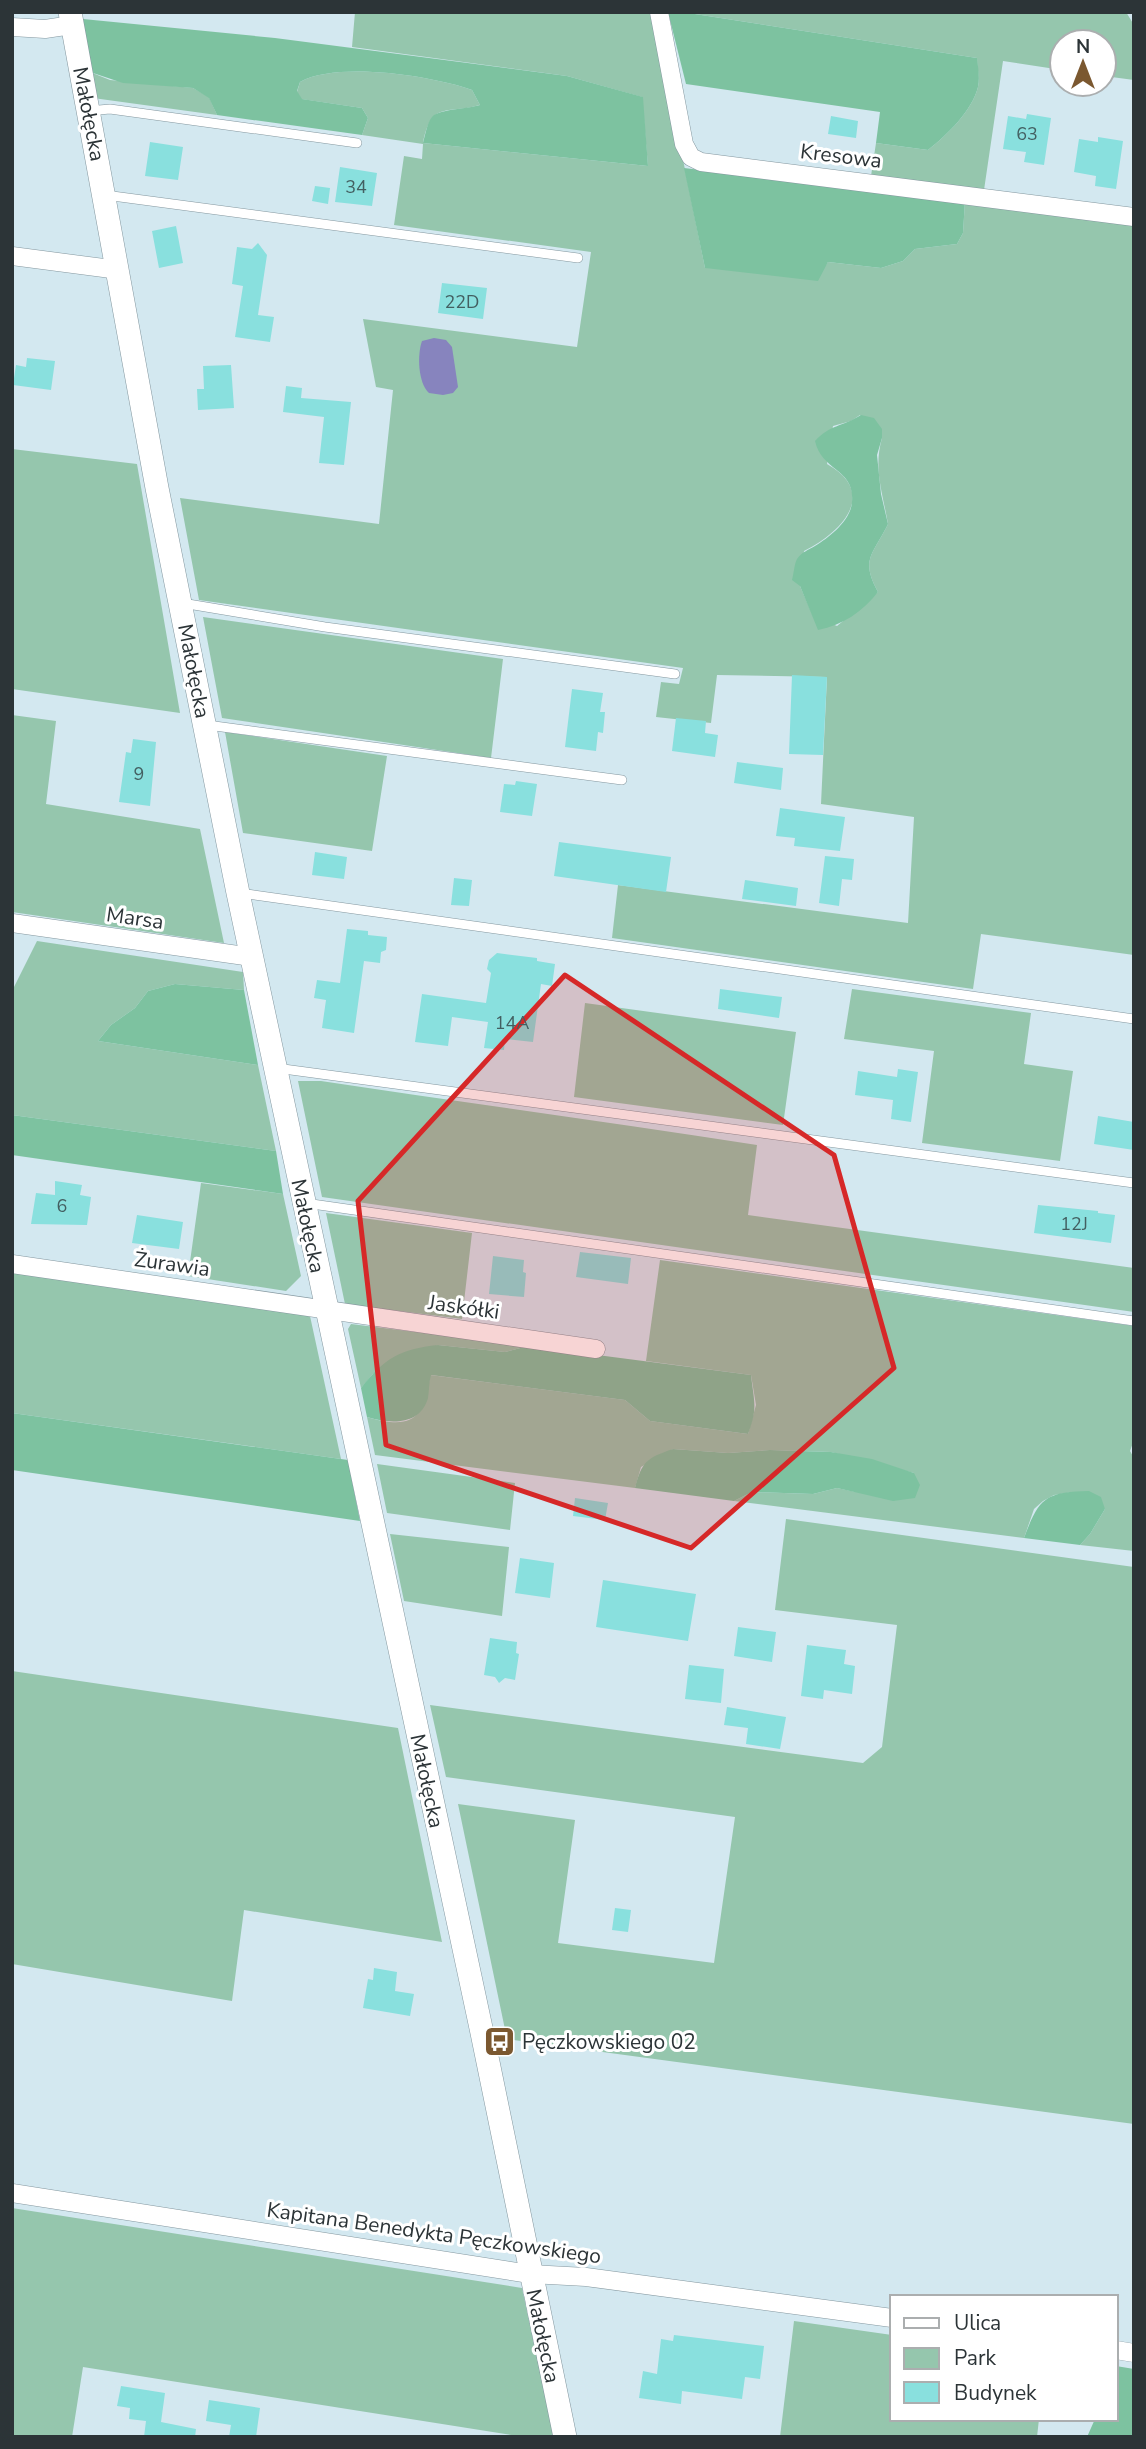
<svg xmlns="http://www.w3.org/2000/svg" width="1146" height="2449" viewBox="0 0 1146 2449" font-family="'Nunito Sans',sans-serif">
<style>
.green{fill:#95c6ad;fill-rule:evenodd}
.forest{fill:#7dc2a0}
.water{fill:#8784be}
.building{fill:#89e0de}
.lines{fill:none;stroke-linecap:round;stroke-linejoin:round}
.service-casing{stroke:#84979f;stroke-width:10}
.minor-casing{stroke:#84979f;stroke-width:19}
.tertiary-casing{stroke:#84979f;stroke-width:24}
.service{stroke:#fff;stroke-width:9}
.minor{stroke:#fff;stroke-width:18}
.tertiary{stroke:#fff;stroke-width:23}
.marked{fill:#d62828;fill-opacity:0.2;stroke:#d62828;stroke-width:5;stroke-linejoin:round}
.labels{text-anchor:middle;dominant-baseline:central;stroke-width:6;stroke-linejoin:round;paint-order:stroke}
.number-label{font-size:18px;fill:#435f61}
.street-label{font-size:21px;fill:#2c3437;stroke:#fff}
.poi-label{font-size:21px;fill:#2c3437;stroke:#fff;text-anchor:start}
</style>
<rect width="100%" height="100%" fill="#d3e8f0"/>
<!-- green -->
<path class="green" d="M355,12H653L705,268L823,269L828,262L881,268L903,261L915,249L957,244L963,233L965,201L1134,223V955L981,934L973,989L612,938L618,885L908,923L914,817L821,804L827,677L717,675L711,723L656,717L661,682L679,684L683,668L199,600L180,498L379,524L393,390L376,387L363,319L577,347L591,252L394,225L404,156L422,159L423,144L362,135L368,118L362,108L301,99L297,92L300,82C338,61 432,76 472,90L480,105C445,115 432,100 423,143L648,166L642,97L567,76L352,47ZM860,415L882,438C873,469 883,494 888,524C873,555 860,559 878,592L837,626L813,616L800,586L804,551C842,532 879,493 827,464L833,426L851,421Z
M682,12H1126L1134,25V80L1104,76V42H1062V70L1003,61L984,190L871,176L876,143L928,150C947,135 972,111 978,87C980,78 977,67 977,58Z
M90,72L110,80L193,88L209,97L217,115L93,98Z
M12,449L137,464L180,713L12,689Z
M203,617L503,659L491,758L222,718Z
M12,715L56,721L46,804L200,829L224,943L12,912Z
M225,732L387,756L372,851L243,833Z
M37,941L243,972L244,990L175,984L148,991L135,1008L111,1025L98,1041L258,1065L276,1151L12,1115V991Z
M852,989L1031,1013L1024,1064L1073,1071L1060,1161L922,1143L934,1051L844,1039Z
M585,1003L796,1032L783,1125L574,1097Z
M298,1081H321C466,1103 612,1122 757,1145L748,1215L1134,1268V1312L322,1197Z
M201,1183L283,1194L301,1276L286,1291L188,1276Z
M326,1213L472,1233L462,1319L345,1304Z
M660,1260L1134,1326V1440L1130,1451L1134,1458V1551L1080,1545L1090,1534L1105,1509L1073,1492L1054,1495L1043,1501L1034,1509L1024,1538L734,1501L752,1492L813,1494L837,1488L856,1492L914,1473L831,1452L770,1450L728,1453L673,1449L641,1467L635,1488L375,1455L367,1417C411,1430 425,1420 430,1375L625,1400L650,1421L748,1434L756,1405L751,1375L646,1361Z
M12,1273L310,1316L341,1459L12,1413Z
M351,1324L528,1346L505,1352L438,1345L373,1374L361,1388L348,1329Z
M377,1464L515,1483L510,1530L387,1513Z
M786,1519L1134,1567V2124L507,2039L458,1804L575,1820L558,1943L714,1963L735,1817L446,1777L430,1705L863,1763L882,1747L897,1625L775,1610Z
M390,1534L509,1547L502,1616L404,1601Z
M12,1671L398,1728L442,1942L244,1910L232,2001L12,1964Z
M12,2208L522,2288L554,2437H524L83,2367L72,2437H12Z
M794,2321L892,2335V2419H1039L1037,2437H780Z"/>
<!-- forest -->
<path class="forest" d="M668,12H682L977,58C978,67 980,78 978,87C972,111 947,135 928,150L876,143L880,112L686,84Z
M83,19L275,38L567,76L643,97L648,166L423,143C425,136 427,123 432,117C439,109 467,109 480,105L472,90C432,76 338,61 300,82L297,91L302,99L362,108L368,118L362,135L217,115L209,98L193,88L123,83L90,72Z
M684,168L965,201L963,233L957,244L915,249L903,261L881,268L828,262L818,281L705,268Z
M861,415L874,418L882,429V438L877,455L881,494L888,524C873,555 860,559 878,592C862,612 843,625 818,630L800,586L792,580C794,573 794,565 797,559C802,552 808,550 815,546C830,537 851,520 852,502C855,468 822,472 815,441C831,424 842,427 861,415Z
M175,984L244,990L258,1065L98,1041L111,1025L135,1008L148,991Z
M12,1115L276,1151L283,1194L12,1155Z
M438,1345L505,1352L528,1346L751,1375C754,1402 758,1408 748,1434L650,1421L625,1400L431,1375C429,1382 429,1391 428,1398C420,1426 390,1424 367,1417L361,1388C385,1358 400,1349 438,1345Z
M12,1413L348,1460L360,1521L12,1470Z
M673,1449L728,1453L770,1450L831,1452L872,1459L914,1473L920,1485L915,1498L893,1501L837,1488L813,1494L752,1492L734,1501L635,1488C642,1461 647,1458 673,1449Z
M1089,1491L1101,1497L1105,1509L1090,1534L1080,1545L1024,1538C1039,1498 1045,1492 1089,1491Z
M1116,2366L1134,2369V2437H1087L1095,2419H1116Z"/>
<!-- water -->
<path class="water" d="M434,338L446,340L452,347L458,387L453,393L443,395L429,393C418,383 417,355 422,341Z"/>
<!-- building -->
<path class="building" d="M1027,114L1051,118L1044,165L1024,162L1026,152L1003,149L1008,116L1026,119Z
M831,116L858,121L856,138L828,134Z
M1098,137L1123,141L1116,189L1095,186L1096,176L1074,172L1079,139L1098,142Z
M150,142L183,147L178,180L145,176Z
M340,167L377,173L372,206L335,202Z
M315,186L330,188L328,204L312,201Z
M176,226L183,263L159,268L152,231Z
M258,243L267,255L258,315L274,317L270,342L235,337L243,286L232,284L237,247L252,249Z
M442,283L487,288L483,319L438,313Z
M27,358L55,361L51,390L13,385L16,365L26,367Z
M231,365L234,408L198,410L197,389H204L203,366Z
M286,386L302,388L301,398L351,402L344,465L319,463L324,417L283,412Z
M792,675L827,677L823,755L789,754Z
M572,689L603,693L600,712H605L603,733L598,732L596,751L565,747Z
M676,718L706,721L705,733L718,735L715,757L672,751Z
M133,739L156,742L150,806L119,802L126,752L131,753Z
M737,762L783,768L781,790L734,783Z
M516,781L537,784L532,816L500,812L504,784L515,785Z
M780,808L845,817L840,851L794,846L795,838L776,836Z
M559,842L671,857L666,892L554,876Z
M315,852L347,857L344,879L312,875Z
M825,856L854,859L852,880L842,879L839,906L819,903Z
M454,878L472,880L469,906L451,905Z
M745,880L798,888L796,906L742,899Z
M347,929L368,931V935L387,937L386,950L381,952L380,963L364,961L354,1033L322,1028L326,1000L314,998L317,980L340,983Z
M497,953L537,958V961L555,964L552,986L541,984L533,1042L505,1039L504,1050L484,1048L488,1022L452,1017L448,1046L415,1042L422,994L486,1003L491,973L487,969L489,960Z
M720,989L782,997L779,1018L718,1009Z
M898,1069L918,1072L911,1122L891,1119L893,1100L855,1095L858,1071L897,1077Z
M1098,1116L1134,1122V1150L1094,1144Z
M55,1181L82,1185L80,1195L91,1197L87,1225L31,1224L36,1193L55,1195Z
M1038,1205L1098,1211V1213L1115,1215L1111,1243L1034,1233Z
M137,1215L183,1222L179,1249L132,1243Z
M580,1252L631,1258L628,1284L576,1277Z
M493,1256L524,1260L523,1272L526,1273L524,1297L489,1294Z
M575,1498L608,1503L605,1520L573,1516Z
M520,1558L554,1563L550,1598L515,1593Z
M603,1580L696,1594L688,1641L596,1627Z
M738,1627L776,1632L772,1662L734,1656Z
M490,1638L517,1642L516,1653L519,1654L515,1680L505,1678L499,1683L495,1677L484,1675Z
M807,1645L846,1650L844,1664L855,1666L852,1694L824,1690L823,1699L801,1696Z
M689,1665L724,1669L721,1703L685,1699Z
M727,1707L786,1717L780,1749L746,1744L748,1728L724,1725Z
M615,1908L631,1910L628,1932L612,1930Z
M374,1968L397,1972L395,1991L414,1994L410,2016L363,2008L368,1979L373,1980Z
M674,2335L764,2346L760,2379L745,2377L742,2399L682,2391L681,2404L639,2398L643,2371L657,2374L661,2339L673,2341Z
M121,2386L165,2393L161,2422L196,2429L195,2437H144L146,2421L129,2419L130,2408L117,2406Z
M209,2400L260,2408L256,2437H229L231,2425L206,2421Z"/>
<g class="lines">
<defs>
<path id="service" d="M88,111L110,109L357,143
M105,195L578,258
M182,603L325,627L675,674
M207,725L622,780
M240,893L1134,1019
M276,1068L1134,1183
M305,1203L1134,1321"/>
<path id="minor" d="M659,12L684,144L691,157L701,162L1134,217
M12,27L45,29L72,25
M12,256L119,270
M12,923L252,957
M12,1264L596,1349
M12,2193L530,2274L586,2277L892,2318
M1116,2350L1134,2353"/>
<path id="tertiary" d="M70,12L157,488L238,893L481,2028L565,2437"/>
</defs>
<!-- service casing -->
<use href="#service" class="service-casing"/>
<!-- minor casing -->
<use href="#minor" class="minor-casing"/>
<!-- tertiary casing -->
<use href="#tertiary" class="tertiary-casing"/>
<!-- service -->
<use href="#service" class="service"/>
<!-- minor -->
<use href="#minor" class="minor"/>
<!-- tertiary -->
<use href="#tertiary" class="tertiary"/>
</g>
<!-- marked area -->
<path class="marked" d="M565,975L834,1155L894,1368L691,1548L386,1445L358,1201Z"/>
<!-- icons -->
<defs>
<symbol id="bus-square" viewBox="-11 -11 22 22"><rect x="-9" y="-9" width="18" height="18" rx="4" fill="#7b5830" stroke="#fff"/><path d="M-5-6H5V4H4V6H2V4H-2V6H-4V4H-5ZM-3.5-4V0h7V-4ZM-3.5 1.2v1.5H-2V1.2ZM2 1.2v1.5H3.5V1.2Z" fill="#fff"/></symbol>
</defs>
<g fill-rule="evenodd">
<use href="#bus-square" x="482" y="2024" width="35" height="35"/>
</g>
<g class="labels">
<!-- number labels -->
<g class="number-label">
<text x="1027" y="134">63</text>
<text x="356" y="187">34</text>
<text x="462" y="302">22D</text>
<text x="139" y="774">9</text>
<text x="512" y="1023">14A</text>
<text x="62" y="1206">6</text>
<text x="1074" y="1224">12J</text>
</g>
<!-- street labels -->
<g class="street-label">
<text transform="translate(89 114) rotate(79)">Małołęcka</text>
<text transform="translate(841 156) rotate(7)">Kresowa</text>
<text transform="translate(194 671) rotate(79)">Małołęcka</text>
<text transform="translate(135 918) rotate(8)">Marsa</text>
<text transform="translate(308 1226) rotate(78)">Małołęcka</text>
<text transform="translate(172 1264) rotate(8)">Żurawia</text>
<text transform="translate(464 1307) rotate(8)">Jaskółki</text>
<text transform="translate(427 1781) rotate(78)">Małołęcka</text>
<text transform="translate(434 2233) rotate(8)">Kapitana Benedykta Pęczkowskiego</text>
<text transform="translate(543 2336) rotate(78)">Małołęcka</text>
</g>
<!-- poi labels -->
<g class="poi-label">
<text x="522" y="2042">Pęczkowskiego 02</text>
</g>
</g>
<!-- border -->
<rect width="1146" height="2449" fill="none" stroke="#2c3437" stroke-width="28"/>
<!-- legend -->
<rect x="890" y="2295" width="228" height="126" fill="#ffffff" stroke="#abaeaf" stroke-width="2"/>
<rect x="904" y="2318" width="35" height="10" fill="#ffffff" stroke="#abaeaf" stroke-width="2"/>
<text x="954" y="2330" font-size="21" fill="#2c3437">Ulica</text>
<rect x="904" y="2348" width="35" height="21" fill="#95c6ad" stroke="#abaeaf" stroke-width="2"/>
<text x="954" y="2365" font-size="21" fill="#2c3437">Park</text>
<rect x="904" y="2382" width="35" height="21" fill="#89e0de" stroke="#abaeaf" stroke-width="2"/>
<text x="954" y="2400" font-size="21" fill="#2c3437">Budynek</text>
<!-- north arrow -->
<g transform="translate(1083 63)"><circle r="33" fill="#ffffff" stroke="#abaeaf" stroke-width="2"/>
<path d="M0-5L12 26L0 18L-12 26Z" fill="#7b5830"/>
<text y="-10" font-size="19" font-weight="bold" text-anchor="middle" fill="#2c3437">N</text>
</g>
</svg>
